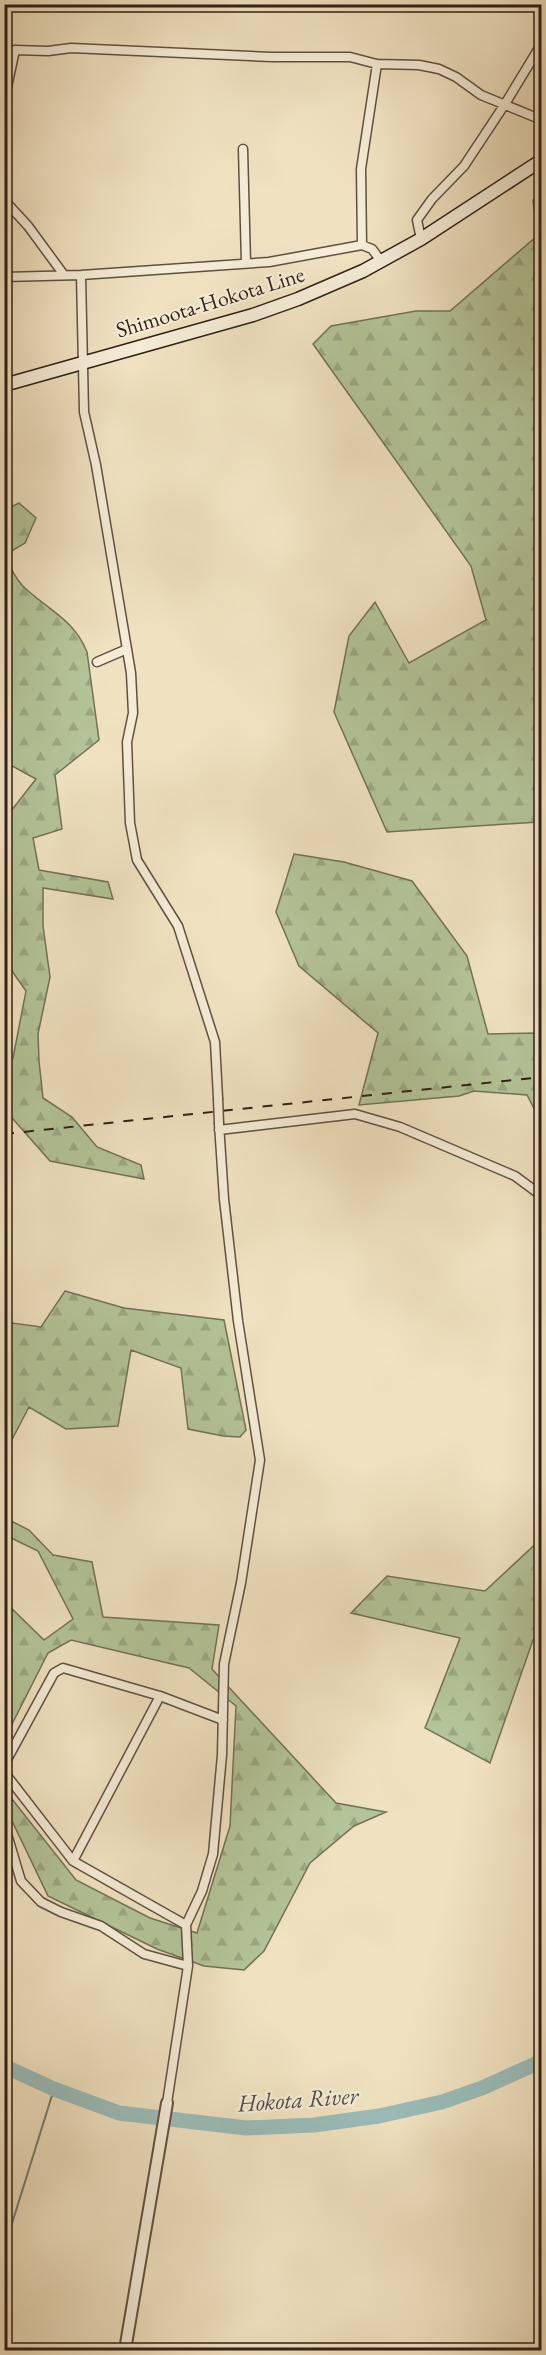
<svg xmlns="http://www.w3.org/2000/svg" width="546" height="2355" viewBox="0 0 546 2355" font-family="'EB Garamond',serif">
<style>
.forest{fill:url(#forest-firs);stroke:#727257;stroke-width:1.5}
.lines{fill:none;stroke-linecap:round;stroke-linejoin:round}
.stream{stroke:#717d78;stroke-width:2}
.river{stroke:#9bbcb9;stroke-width:15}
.minor-casing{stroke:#615041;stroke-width:11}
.tertiary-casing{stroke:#615041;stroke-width:14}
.secondary-casing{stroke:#311f16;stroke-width:15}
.minor{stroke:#f5ecd7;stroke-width:8}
.tertiary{stroke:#f5ecd7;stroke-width:10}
.secondary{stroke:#f5ecd7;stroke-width:12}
.rail{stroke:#311f16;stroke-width:2;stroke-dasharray:10 10;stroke-linecap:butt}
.minor-bridge-casing{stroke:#615041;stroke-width:11;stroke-linecap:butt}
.minor-bridge{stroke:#f5ecd7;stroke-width:8}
.labels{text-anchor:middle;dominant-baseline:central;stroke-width:4.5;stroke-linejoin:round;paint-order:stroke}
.street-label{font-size:22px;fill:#311f16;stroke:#f5ecd7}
.water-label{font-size:24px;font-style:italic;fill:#514e47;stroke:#f5ecd7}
</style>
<defs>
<pattern id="forest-firs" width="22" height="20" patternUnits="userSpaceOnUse" patternTransform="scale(1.5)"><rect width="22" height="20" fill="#b3c498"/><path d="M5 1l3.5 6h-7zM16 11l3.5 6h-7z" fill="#9aa882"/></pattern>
</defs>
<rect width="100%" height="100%" fill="#f0e2c1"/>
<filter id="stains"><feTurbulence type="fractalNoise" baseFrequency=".00333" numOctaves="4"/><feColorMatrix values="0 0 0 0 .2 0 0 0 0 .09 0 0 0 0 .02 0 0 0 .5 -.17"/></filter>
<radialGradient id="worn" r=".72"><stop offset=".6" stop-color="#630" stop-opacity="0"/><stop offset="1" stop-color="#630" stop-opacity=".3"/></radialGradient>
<!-- forest -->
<path class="forest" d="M541,194V841L538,822L387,832L334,712L349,636L375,602L409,663L486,620L471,566L313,344L331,326L416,311H450L537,236L533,200Z
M19,503L36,518L25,543L5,555V510Z
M5,558C11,568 17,582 26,589C50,611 74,620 87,652L99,740L55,775L62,829L33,838L39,870L108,882L113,899L43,888V926L50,977L38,1034L39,1061L43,1098L72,1117L97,1147L141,1165L144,1179L50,1161L5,1110V1064L13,1058L26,991L5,961L4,820L36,779L5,762Z
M294,854L344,862L412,881L467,956L488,1034L541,1033V1122L527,1095L474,1091L459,1096L359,1105L378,1033L299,966L276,912Z
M65,1291L124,1308L224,1320L246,1430L240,1437L223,1436L188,1429L181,1368L131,1350L118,1426L66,1429L29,1407L5,1453V1322L41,1327Z
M5,1518L29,1530L53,1555L92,1562L103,1617L219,1625L212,1669L336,1803L386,1812L354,1826L310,1863L264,1951L244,1970L204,1966L157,1949L48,1896L12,1821L5,1813L4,1789L76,1880L150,1918L197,1933L230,1826L236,1706L189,1668L71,1640L48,1653L5,1738V1602L44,1640L73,1619L38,1551L5,1535Z
M541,1539V1635L533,1640L490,1763L425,1728L460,1638L351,1613L387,1576L485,1591Z"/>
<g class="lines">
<!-- stream -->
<path class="stream" d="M4,2249L54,2089"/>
<!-- river -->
<path class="river" d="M4,2066L54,2089L119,2113L246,2128L314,2125L379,2116L442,2102L482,2088L542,2061"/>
<defs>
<path id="minor" d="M4,101L15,50L48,51L71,48L271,57H350L377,64L419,65L439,69L456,77L481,95L542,120
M243,149L246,263
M4,200L28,226L64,275
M421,239L417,220L432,199L464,166L505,104L542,43
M362,245L361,169L377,64
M81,275L84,412L96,465L131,673L133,713L127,742L130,823L137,860L178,926L215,1042L218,1098
M4,277L81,275L269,262L362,245L372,249L381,261
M97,662L127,649
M219,1130L355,1114L400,1127L515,1176L542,1196
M4,1765L54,1673L63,1668L160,1696L223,1720
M4,1772L73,1861L186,1925
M4,1824L21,1881L41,1902L61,1912L101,1926L144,1954L188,1966
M73,1861L160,1696
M167,2103L188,1966L186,1925L202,1891L213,1854L222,1755L224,1664L241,1583L260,1460L238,1321L224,1199L219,1124"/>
<path id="tertiary" d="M125,2350L167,2103"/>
<path id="secondary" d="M4,385L253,315L298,299L363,271L421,239L542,160"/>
</defs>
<!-- minor casing -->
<use href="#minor" class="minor-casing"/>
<!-- tertiary casing -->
<use href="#tertiary" class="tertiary-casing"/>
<!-- secondary casing -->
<use href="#secondary" class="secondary-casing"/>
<!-- minor -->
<use href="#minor" class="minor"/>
<!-- tertiary -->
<use href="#tertiary" class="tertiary"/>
<!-- secondary -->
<use href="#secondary" class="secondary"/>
<!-- rail -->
<path class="rail" d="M4,1134L542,1077"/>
<defs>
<path id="minor-bridge" d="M218,1098L219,1124"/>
</defs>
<!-- minor-bridge casing -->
<use href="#minor-bridge" class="minor-bridge-casing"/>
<!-- minor-bridge -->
<use href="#minor-bridge" class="minor-bridge"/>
</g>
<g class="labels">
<!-- street labels -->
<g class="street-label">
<text transform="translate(210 302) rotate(-17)">Shimoota-Hokota Line</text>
</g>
<!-- water labels -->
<g class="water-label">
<text transform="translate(298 2099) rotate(-4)">Hokota River</text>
</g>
</g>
<!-- margin -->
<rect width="546" height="2355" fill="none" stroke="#f0e2c1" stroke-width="24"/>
<rect x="6" y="6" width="534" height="2343" fill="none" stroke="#311f16" stroke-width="3"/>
<rect x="12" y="12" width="522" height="2331" fill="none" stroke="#311f16" stroke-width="1.5"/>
<rect width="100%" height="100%" filter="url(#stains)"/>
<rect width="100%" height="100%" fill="url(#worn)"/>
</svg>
